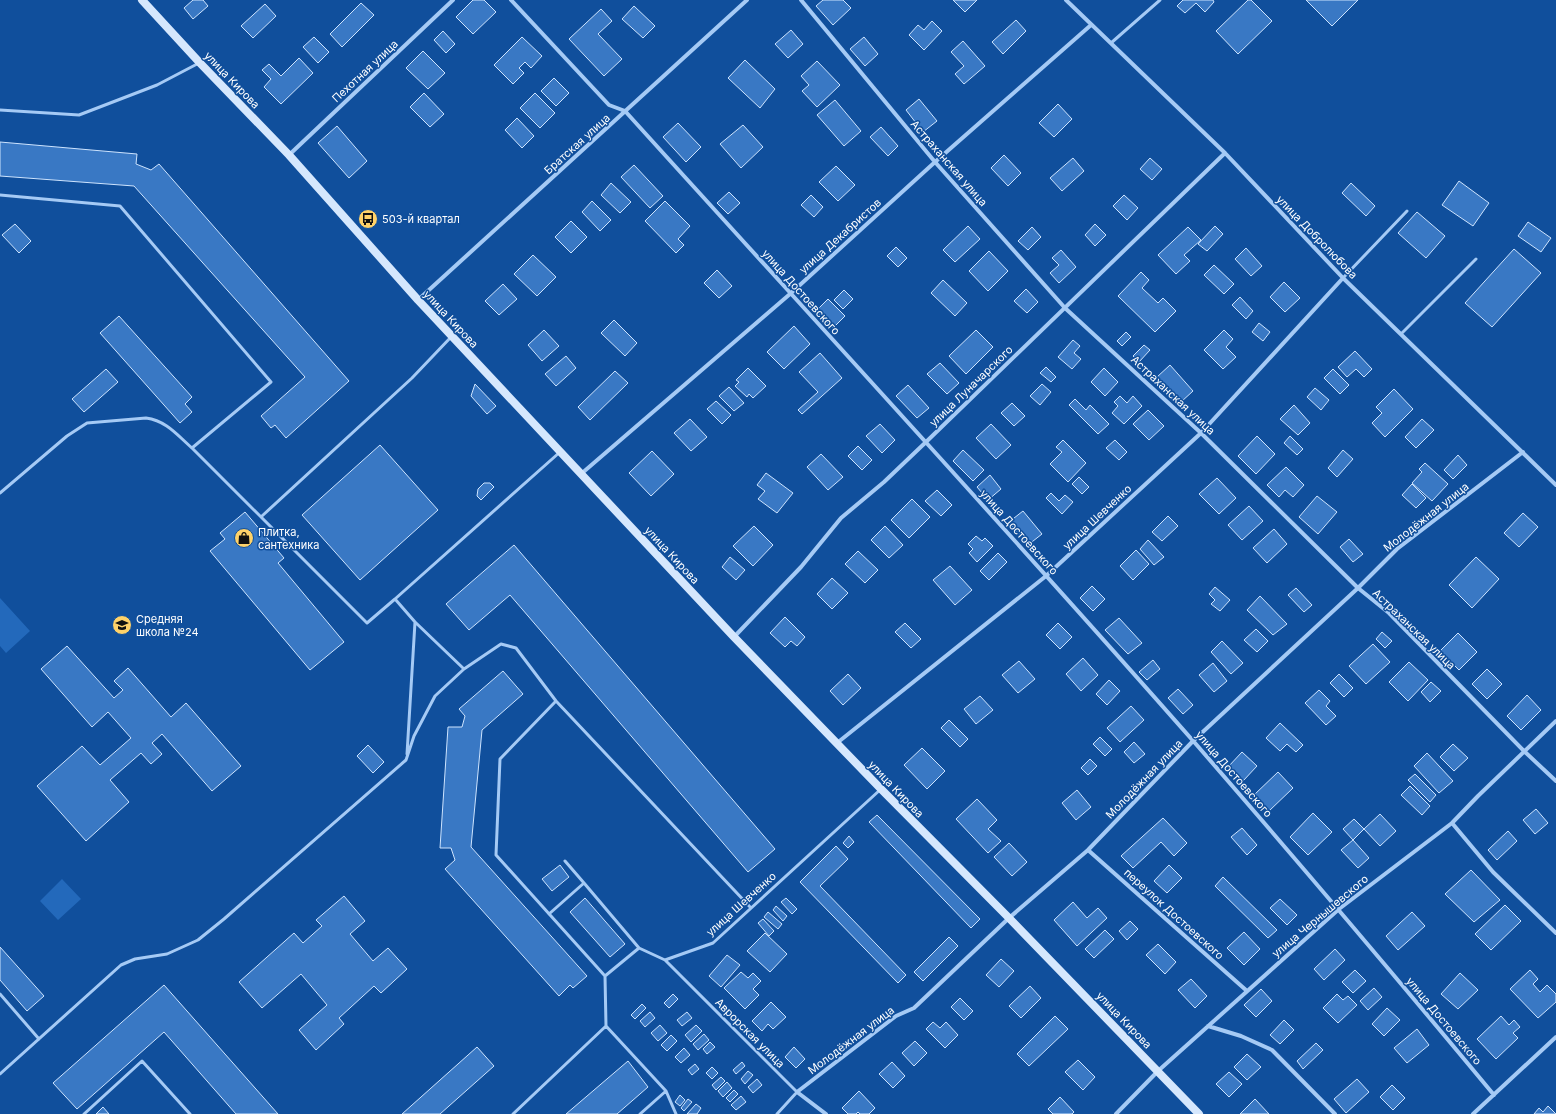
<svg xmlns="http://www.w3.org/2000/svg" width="1556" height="1114" viewBox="0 0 1556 1114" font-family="Inter,sans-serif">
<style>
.green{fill:#2369bb}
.building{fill:#3978c4;stroke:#cee4fe}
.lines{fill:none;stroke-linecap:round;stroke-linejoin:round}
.lane{stroke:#a5caf5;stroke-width:3}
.street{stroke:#a5caf5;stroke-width:4}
.secondary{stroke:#d5e7fd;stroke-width:8}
.labels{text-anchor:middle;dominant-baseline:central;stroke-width:3;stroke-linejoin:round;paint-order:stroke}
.street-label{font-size:11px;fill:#fff;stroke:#104f9c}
.poi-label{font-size:11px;fill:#fff;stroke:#104f9c;text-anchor:start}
</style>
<rect width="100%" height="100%" fill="#104f9c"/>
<!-- green -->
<path class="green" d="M0,598L30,631L6,653L0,646Z
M62,879L81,899L58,920L40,901Z"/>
<!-- building -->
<path class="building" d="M193,0H203L208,6L193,19L184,8Z
M473,0H484L496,12L473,34L456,17Z
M823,0H843L851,8L833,25L816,6Z
M953,0H977L965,12Z
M1183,0H1213L1214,2L1205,12L1196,3L1185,13L1177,6Z
M1248,0H1251L1272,21L1238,54L1216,31Z
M1306,0H1358L1332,26Z
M361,3L374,15L342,47L330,34Z
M265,4L276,16L253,38L241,26Z
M634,6L655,26L643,38L622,19Z
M601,9L612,21L598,34L622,59L604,76L569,39Z
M1016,20L1026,31L1003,54L992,42Z
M932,21L942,31L924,50L909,35L918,25L924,30Z
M791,30L803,44L788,58L775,44Z
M443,31L455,44L446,53L434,40Z
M314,37L329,52L318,63L303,47Z
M522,37L542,56L531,68L525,62L519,68L524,73L513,84L494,65Z
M864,37L878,54L865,66L850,49Z
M963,41L985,66L964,84L955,74L964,66L951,52Z
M423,51L445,73L428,89L406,68Z
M299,58L313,73L281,104L264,87L271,79L262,70L269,64L281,76Z
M745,60L775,89L760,108L728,78Z
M817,61L840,85L817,107L802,91L809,85L801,76Z
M554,78L569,93L556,106L541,91Z
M424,93L444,114L430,127L410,107Z
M535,93L555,113L540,128L520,108Z
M919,99L937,121L923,132L906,110Z
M835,100L861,131L844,146L817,115Z
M1058,104L1072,119L1054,137L1039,123Z
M517,118L534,136L522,148L505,130Z
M678,123L701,147L686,162L663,137Z
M743,125L763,147L741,168L720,144Z
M337,126L367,161L349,178L318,143Z
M881,127L898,146L888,156L870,137Z
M0,142L137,154L136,164L151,170L159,164L349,381L286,438L275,425L271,428L261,416L305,377L134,186L0,176Z
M1004,155L1021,173L1008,186L991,168Z
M1073,158L1084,171L1062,191L1050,178Z
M1150,158L1162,169L1152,180L1140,169Z
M634,165L663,196L650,208L621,177Z
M836,166L855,185L838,201L819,182Z
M1459,181L1489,203L1473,226L1442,205Z
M611,183L631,202L620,213L601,195Z
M1351,183L1375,206L1366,216L1342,193Z
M729,192L740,203L728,214L717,203Z
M811,195L823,207L814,217L801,205Z
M1124,195L1138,208L1127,220L1113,206Z
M592,201L611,220L600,231L582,212Z
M665,201L690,226L678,239L684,245L676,253L645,221Z
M1417,212L1445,236L1426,258L1398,233Z
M366,214L375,223L372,226L363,217Z
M571,221L587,237L571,253L555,237Z
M1528,222L1551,238L1541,252L1518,236Z
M15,224L31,241L19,253L2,235Z
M1095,224L1106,235L1095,246L1085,235Z
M968,226L980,239L955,262L943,250Z
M1215,226L1223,234L1207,251L1198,244Z
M1032,227L1041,237L1028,250L1018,241Z
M1188,227L1201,240L1184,255L1190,261L1176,274L1158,255Z
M896,247L907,258L898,267L887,256Z
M1246,248L1262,266L1251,276L1235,259Z
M1514,249L1541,273L1492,327L1465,303Z
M1061,250L1076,267L1059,283L1050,273L1059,265L1052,258Z
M989,251L1008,271L988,291L969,271Z
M533,255L556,277L537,296L514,274Z
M1214,265L1234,284L1224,294L1204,275Z
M717,270L732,286L719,298L704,283Z
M1141,272L1149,280L1142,288L1158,303L1163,298L1176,311L1155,332L1118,296Z
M943,280L967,303L955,316L931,293Z
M1284,282L1300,298L1285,312L1270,297Z
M503,284L517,299L499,315L485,301Z
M1026,289L1038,302L1027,313L1014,301Z
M844,290L853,299L843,309L834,300Z
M1240,297L1253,311L1246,319L1232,305Z
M828,299L845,316L833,328L816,311Z
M119,316L192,397L185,404L192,412L180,423L100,333Z
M614,320L637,343L625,356L601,333Z
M1259,323L1270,332L1263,341L1252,332Z
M794,326L810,344L784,369L767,352Z
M544,330L559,346L542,361L528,345Z
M976,330L993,347L966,374L949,356Z
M1224,330L1233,339L1226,347L1236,357L1223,369L1204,350Z
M1126,332L1131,337L1122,346L1117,341Z
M1073,340L1080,346L1074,353L1081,359L1072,369L1058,357Z
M1144,345L1150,350L1139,362L1133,356Z
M1355,351L1372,369L1364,377L1356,369L1347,377L1338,367Z
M820,353L842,378L802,414L798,410L818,392L799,372Z
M566,356L576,368L556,386L545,374Z
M940,363L959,383L947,394L927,374Z
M1170,365L1193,391L1181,402L1157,377Z
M1046,367L1056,377L1051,382L1040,373Z
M748,368L766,386L753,398L749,394L747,397L735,386L739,382L736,380Z
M1104,368L1118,382L1105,396L1091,382Z
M106,369L118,382L84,412L72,399Z
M1333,369L1349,385L1340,394L1324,378Z
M615,371L628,383L590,420L578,407Z
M475,384L496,406L487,414L471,396Z
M1042,384L1051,392L1040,405L1030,396Z
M908,385L929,408L917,418L896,396Z
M729,387L744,403L734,411L719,396Z
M1315,388L1329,400L1321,410L1307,397Z
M1394,389L1413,409L1385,437L1372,423L1382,413L1376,407Z
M1120,396L1127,403L1133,396L1142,406L1124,424L1112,413L1118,406L1114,402Z
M1075,399L1086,410L1090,405L1109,424L1098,434L1069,405Z
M716,401L731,415L722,424L707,409Z
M1012,403L1025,416L1014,426L1001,413Z
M1294,405L1310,423L1298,435L1280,419Z
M1148,410L1164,426L1149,440L1133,424Z
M690,419L707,437L691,451L674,433Z
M1422,419L1434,430L1416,448L1405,437Z
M880,424L895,440L882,453L866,436Z
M991,424L1011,445L996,459L976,438Z
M1257,436L1275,454L1256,474L1238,456Z
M1290,436L1303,449L1297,455L1284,443Z
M1063,440L1086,463L1068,482L1050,464L1062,452L1056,447Z
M1115,440L1127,452L1119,460L1106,448Z
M380,445L438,510L360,580L302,515Z
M858,446L872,460L862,470L848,456Z
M963,450L984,470L973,481L953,461Z
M1343,450L1353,459L1337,477L1328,468Z
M652,451L674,474L651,496L629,473Z
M821,454L843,477L828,490L807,467Z
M1458,455L1467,465L1453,479L1444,470Z
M1425,463L1448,484L1432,501L1412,483L1422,472L1419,469Z
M1286,467L1304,485L1293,497L1285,490L1279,497L1267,485Z
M766,473L793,493L777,513L758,499L765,491L757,485Z
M990,475L1001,489L988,500L977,487Z
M1079,477L1089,487L1082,494L1072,484Z
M1217,478L1236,498L1219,514L1199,494Z
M484,483H490L494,487L481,500L477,496L478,489Z
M1412,484L1426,498L1416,508L1402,495Z
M937,490L952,505L941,516L925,501Z
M1051,493L1059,501L1065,495L1073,502L1062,514L1046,498Z
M1317,496L1337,512L1318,534L1299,517Z
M912,499L930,517L909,538L891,520Z
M1249,506L1263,521L1242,540L1228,525Z
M1023,511L1042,534L1028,545L1009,522Z
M245,512L284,558L278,563L344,642L310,670L210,551L225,539L220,533Z
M1523,513L1538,527L1519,547L1504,533Z
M1168,516L1178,526L1162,541L1152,532Z
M754,526L773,545L753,566L733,546Z
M885,526L903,545L889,558L871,540Z
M1274,529L1287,544L1267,563L1253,548Z
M976,536L982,541L985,538L993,546L977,562L969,553L973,549L968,544Z
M1349,539L1363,554L1353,562L1340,547Z
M1148,540L1164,557L1154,565L1140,549Z
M514,545L775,849L748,872L510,595L469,630L446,604Z
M1136,550L1149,564L1133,580L1120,566Z
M858,551L878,570L865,583L845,564Z
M998,553L1007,562L989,580L980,571Z
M730,557L745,570L736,580L722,567Z
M1476,557L1499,579L1472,608L1449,585Z
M950,566L972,590L955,605L933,580Z
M832,578L848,593L832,609L817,594Z
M1092,586L1105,599L1093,611L1080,598Z
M1215,587L1230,600L1220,611L1211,604L1215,600L1209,594Z
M1296,588L1312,605L1304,612L1288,595Z
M1260,596L1287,624L1273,635L1247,610Z
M785,617L805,637L797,646L791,641L785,647L770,633Z
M1119,618L1142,643L1128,654L1105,630Z
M905,623L921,639L911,648L895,632Z
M1058,623L1072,637L1060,649L1046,635Z
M1256,629L1268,641L1257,652L1244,640Z
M1382,632L1392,641L1385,648L1376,639Z
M1458,633L1477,652L1459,670L1440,651Z
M1222,641L1243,663L1231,674L1211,652Z
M1373,644L1390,662L1366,684L1349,666Z
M67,646L114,698L123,690L114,681L128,668L171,717L186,703L241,766L212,791L162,734L152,743L162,754L151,764L141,753L110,780L129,802L86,841L37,786L82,746L100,765L131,738L108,712L92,727L41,669Z
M1083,658L1098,675L1081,691L1066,674Z
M1153,660L1160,669L1147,680L1139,672Z
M1019,661L1035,679L1018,693L1002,675Z
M1409,662L1428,680L1408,701L1389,682Z
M1213,663L1227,681L1214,692L1199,675Z
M1487,669L1502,684L1487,699L1472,684Z
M503,671L523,694L482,730L471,847L587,976L573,988L570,985L559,996L445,869L455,860L451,848H440L448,727H462L465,716L459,709Z
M848,674L861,688L843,705L830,691Z
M1339,674L1353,688L1344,697L1330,683Z
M1109,680L1120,691L1107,705L1096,694Z
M1431,682L1441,691L1430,702L1421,692Z
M1178,689L1193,705L1183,714L1168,698Z
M1319,690L1330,701L1326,706L1336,716L1326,725L1305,703Z
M1527,695L1541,710L1521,730L1507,716Z
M980,696L993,710L976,724L964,709Z
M1131,706L1144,720L1120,742L1107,728Z
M949,720L968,739L960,747L941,728Z
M1280,723L1303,745L1296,752L1287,744L1280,751L1266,738Z
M1100,737L1112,749L1105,756L1093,744Z
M1134,742L1145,754L1134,763L1124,752Z
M1453,744L1468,758L1454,771L1440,757Z
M368,745L384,762L373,773L357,756Z
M922,748L945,771L927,789L904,765Z
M1242,752L1257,766L1243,781L1228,767Z
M1427,753L1453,781L1439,793L1414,766Z
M1090,759L1097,766L1088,775L1081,768Z
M1278,772L1293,788L1269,811L1254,795Z
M1415,774L1436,795L1430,802L1408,780Z
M1410,786L1430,806L1422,815L1401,795Z
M1077,790L1091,807L1076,820L1062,803Z
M977,799L997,820L988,829L1001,841L988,853L956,819Z
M1536,809L1548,823L1535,834L1523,820Z
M1313,813L1332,832L1308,855L1290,837Z
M1380,814L1396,831L1380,846L1364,829Z
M877,815L980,919L971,928L869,822Z
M1163,818L1187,843L1174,856L1161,842L1133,868L1121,856Z
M1354,819L1364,829L1353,840L1343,829Z
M1242,828L1257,845L1247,855L1231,837Z
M1508,831L1517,841L1497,860L1488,850Z
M849,836L854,842L848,848L843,843Z
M1353,840L1369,858L1358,868L1341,850Z
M1009,843L1027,862L1012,876L994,857Z
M836,846L848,859L820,886L906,975L898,983L800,882Z
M560,865L569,877L552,891L542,879Z
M1169,865L1182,878L1167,893L1154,881Z
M1471,870L1500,900L1474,922L1445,894Z
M1223,877L1277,930L1268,938L1215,886Z
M344,896L365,921L350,934L373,961L388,948L407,969L381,993L374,986L339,1018L344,1024L316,1050L299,1030L327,1005L301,974L262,1008L239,982L294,933L303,943L322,926L316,920Z
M585,898L625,944L610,957L570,912Z
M786,898L797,909L792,914L781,902Z
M1280,899L1297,915L1287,925L1270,908Z
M1073,902L1087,918L1098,908L1107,918L1077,946L1054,920Z
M1505,905L1521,921L1491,950L1475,934Z
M776,906L787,916L783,921L773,910Z
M768,912L782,924L778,929L764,917Z
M1412,912L1425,926L1398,950L1386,936Z
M763,919L774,931L769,936L758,923Z
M1130,921L1138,929L1127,940L1119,931Z
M1105,930L1114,939L1094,958L1085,949Z
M1244,932L1260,949L1244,965L1227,948Z
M765,933L787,954L770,972L747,951Z
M949,937L958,946L923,981L914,972Z
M1158,944L1176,962L1165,974L1146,955Z
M0,947L44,996L27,1011L0,980Z
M1335,949L1345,960L1324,980L1314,969Z
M727,955L740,965L721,987L709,976Z
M1001,959L1014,971L999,987L986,975Z
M1355,970L1366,981L1353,993L1342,982Z
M1530,970L1538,979L1533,984L1540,992L1547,985L1556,994V1002L1538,1018L1510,989Z
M741,972L748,978L753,973L761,981L753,989L759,995L745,1009L724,988Z
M1460,973L1478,990L1458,1009L1441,994Z
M1191,979L1207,996L1195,1008L1178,990Z
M164,985L278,1114H236L164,1032L77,1109L53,1083Z
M1030,986L1041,998L1021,1018L1009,1006Z
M1374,988L1382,997L1368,1010L1360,1001Z
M1261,989L1272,1001L1256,1017L1244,1005Z
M673,994L678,999L669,1008L664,1003Z
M1337,994L1343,1000L1348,996L1357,1005L1338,1023L1323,1008Z
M960,998L973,1011L964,1020L951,1007Z
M771,1002L786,1017L773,1029L768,1024L762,1031L752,1021Z
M642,1004L646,1008L635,1019L631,1015Z
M1387,1008L1400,1020L1384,1036L1372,1024Z
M650,1012L655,1018L645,1027L640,1021Z
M687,1012L692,1018L682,1026L677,1020Z
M1055,1016L1068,1029L1029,1066L1017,1054Z
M1501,1016L1509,1025L1514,1020L1520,1027L1513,1033L1518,1038L1496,1059L1477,1039Z
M1284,1020L1294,1030L1280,1044L1270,1035Z
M933,1022L940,1028L946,1022L958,1035L945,1048L926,1029Z
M660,1025L667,1033L658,1041L651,1033Z
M696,1025L702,1031L691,1042L685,1035Z
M1417,1029L1429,1045L1407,1063L1394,1048Z
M704,1034L709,1040L698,1050L693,1044Z
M671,1035L677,1041L667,1051L661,1045Z
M915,1041L927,1053L914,1066L902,1053Z
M710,1042L715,1047L707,1054L703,1049Z
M1316,1043L1323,1050L1303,1069L1297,1061Z
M477,1047L494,1066L440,1114H402Z
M794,1047L805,1059L796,1068L785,1057Z
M684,1048L690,1055L681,1063L675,1057Z
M1247,1054L1261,1067L1247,1080L1234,1067Z
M1078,1060L1095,1077L1083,1090L1065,1072Z
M628,1061L648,1087L617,1114H566Z
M742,1062L745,1066L736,1074L733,1070Z
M892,1062L905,1076L893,1088L879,1074Z
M695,1064L699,1069L692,1075L688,1070Z
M712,1067L718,1073L712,1079L706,1073Z
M748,1071L753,1075L745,1084L741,1079Z
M1229,1072L1242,1084L1229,1097L1216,1084Z
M721,1077L725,1081L716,1090L712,1085Z
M757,1079L762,1085L753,1093L748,1087Z
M1357,1079L1369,1092L1346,1113L1334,1099Z
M727,1082L732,1088L723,1097L718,1091Z
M1392,1085L1405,1098L1393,1110L1380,1097Z
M734,1090L738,1094L730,1102L726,1098Z
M859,1091L875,1108L869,1114H860L858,1112L856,1114H848L842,1108Z
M680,1095L685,1100L680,1106L675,1102Z
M741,1096L746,1102L736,1110L731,1105Z
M1060,1097L1074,1112L1072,1114H1053L1048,1109Z
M688,1099L692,1102L684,1111L681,1108Z
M1255,1099L1269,1114H1240Z
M696,1104L701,1108L697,1114H687Z
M1548,1106L1556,1114H1534L1539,1108L1543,1112Z
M103,1107L109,1114H96Z"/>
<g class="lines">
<!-- lane -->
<path class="lane" d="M1111,43L1160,0
M0,110L79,115L157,85L199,63
M0,195L120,206L271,382L192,448L367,623L395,599
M1343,278L1407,211
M1401,334L1476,259
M0,493L67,436L87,423L146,418C167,421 177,435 192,448
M262,516L412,378L452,336
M464,669L415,622L395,599L560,452
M556,701L500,759L496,855L605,976
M407,754L415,622
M565,861L584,883
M549,914L584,883L639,948
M665,960L797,1092L777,1114
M0,994L39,1039
M606,1026L666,1091L640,1114
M0,1074L121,965L135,959L167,954L198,940L224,919L406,760L414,736L435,696L464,669L501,644L516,648L556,701L751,908
M666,1091L676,1114
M84,1114L142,1061L190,1114
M513,1114L606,1026L605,976L639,948L665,960L713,943L881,789"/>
<!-- street -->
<path class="street" d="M511,0L609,105L625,111C816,322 1008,530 1195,743C1296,859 1396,977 1494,1095
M801,0L935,162L1065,308L1201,433L1358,588L1389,613L1525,752L1556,781
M1066,0L1225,153L1343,278L1556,485
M289,155L453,0
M418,300L747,0
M581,474L790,294L935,162L1091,25
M734,637L801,567L841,518L884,482L926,442L1225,153
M837,743L1046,576L1201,433L1343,278
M1452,823L1493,872L1556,933
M1088,850L1247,991
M1208,1026L1241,1036L1272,1050L1335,1114
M826,1114L797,1092L896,1016L914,1008L1009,918L1088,850L1193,741L1358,588L1397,549L1523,452
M1116,1114L1158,1071L1339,909L1452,823L1478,796L1556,721
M1473,1114L1556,1037"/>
<!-- secondary -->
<path class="secondary" d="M142,0L200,63L289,155L418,300L734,637L881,789L1009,918L1199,1114"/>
</g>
<!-- icons -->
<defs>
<symbol id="bus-disc" viewBox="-11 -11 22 22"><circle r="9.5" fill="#ffd269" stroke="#104f9c"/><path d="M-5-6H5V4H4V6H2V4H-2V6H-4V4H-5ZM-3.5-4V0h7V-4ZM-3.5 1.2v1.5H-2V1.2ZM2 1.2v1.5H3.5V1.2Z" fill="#111"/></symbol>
<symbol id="shop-disc" viewBox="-11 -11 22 22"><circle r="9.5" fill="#ffd269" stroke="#104f9c"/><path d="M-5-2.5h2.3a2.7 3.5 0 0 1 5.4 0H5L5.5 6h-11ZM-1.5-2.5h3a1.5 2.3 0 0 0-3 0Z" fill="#111"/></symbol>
<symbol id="school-disc" viewBox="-11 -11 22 22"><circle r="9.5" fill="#ffd269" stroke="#104f9c"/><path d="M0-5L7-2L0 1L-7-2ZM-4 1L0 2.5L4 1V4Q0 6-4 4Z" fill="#111"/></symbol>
</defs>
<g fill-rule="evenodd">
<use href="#bus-disc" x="357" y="208" width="22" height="22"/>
<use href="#shop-disc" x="233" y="527" width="22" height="22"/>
<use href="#school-disc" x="111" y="614" width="22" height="22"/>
</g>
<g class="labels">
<!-- street labels -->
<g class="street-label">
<text transform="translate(365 71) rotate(-43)">Пехотная улица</text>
<text transform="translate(232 80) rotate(46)">улица Кирова</text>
<text transform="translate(577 144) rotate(-42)">Братская улица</text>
<text transform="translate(949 163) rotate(49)">Астраханская улица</text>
<text transform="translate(840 236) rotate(-42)">улица Декабристов</text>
<text transform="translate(1317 237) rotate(46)">улица Добролюбова</text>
<text transform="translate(801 292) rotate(48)">улица Достоевского</text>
<text transform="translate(451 319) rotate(47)">улица Кирова</text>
<text transform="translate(971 386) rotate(-44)">улица Луначарского</text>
<text transform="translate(1173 395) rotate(43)">Астраханская улица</text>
<text transform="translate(1097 517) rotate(-43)">улица Шевченко</text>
<text transform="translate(1426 517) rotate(-38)">Молодёжная улица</text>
<text transform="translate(1019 532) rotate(48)">улица Достоевского</text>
<text transform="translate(672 555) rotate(47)">улица Кирова</text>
<text transform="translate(1414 629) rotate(44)">Астраханская улица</text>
<text transform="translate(1234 774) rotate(49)">улица Достоевского</text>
<text transform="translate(1144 779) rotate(-46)">Молодёжная улица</text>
<text transform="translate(896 789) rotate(46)">улица Кирова</text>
<text transform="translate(741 904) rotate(-42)">улица Шевченко</text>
<text transform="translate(1174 914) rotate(42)">переулок Достоевского</text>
<text transform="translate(1320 916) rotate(-40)">улица Чернышевского</text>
<text transform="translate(1124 1020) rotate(46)">улица Кирова</text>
<text transform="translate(1444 1021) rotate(50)">улица Достоевского</text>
<text transform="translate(750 1033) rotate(45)">Аврорская улица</text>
<text transform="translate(851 1040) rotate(-37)">Молодёжная улица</text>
</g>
<!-- poi labels -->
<g class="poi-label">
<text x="382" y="219">503-й квартал</text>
<text x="258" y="532">Плитка,<tspan x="258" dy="13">сантехника</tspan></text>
<text x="136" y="619">Средняя<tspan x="136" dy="13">школа №24</tspan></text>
</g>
</g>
</svg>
